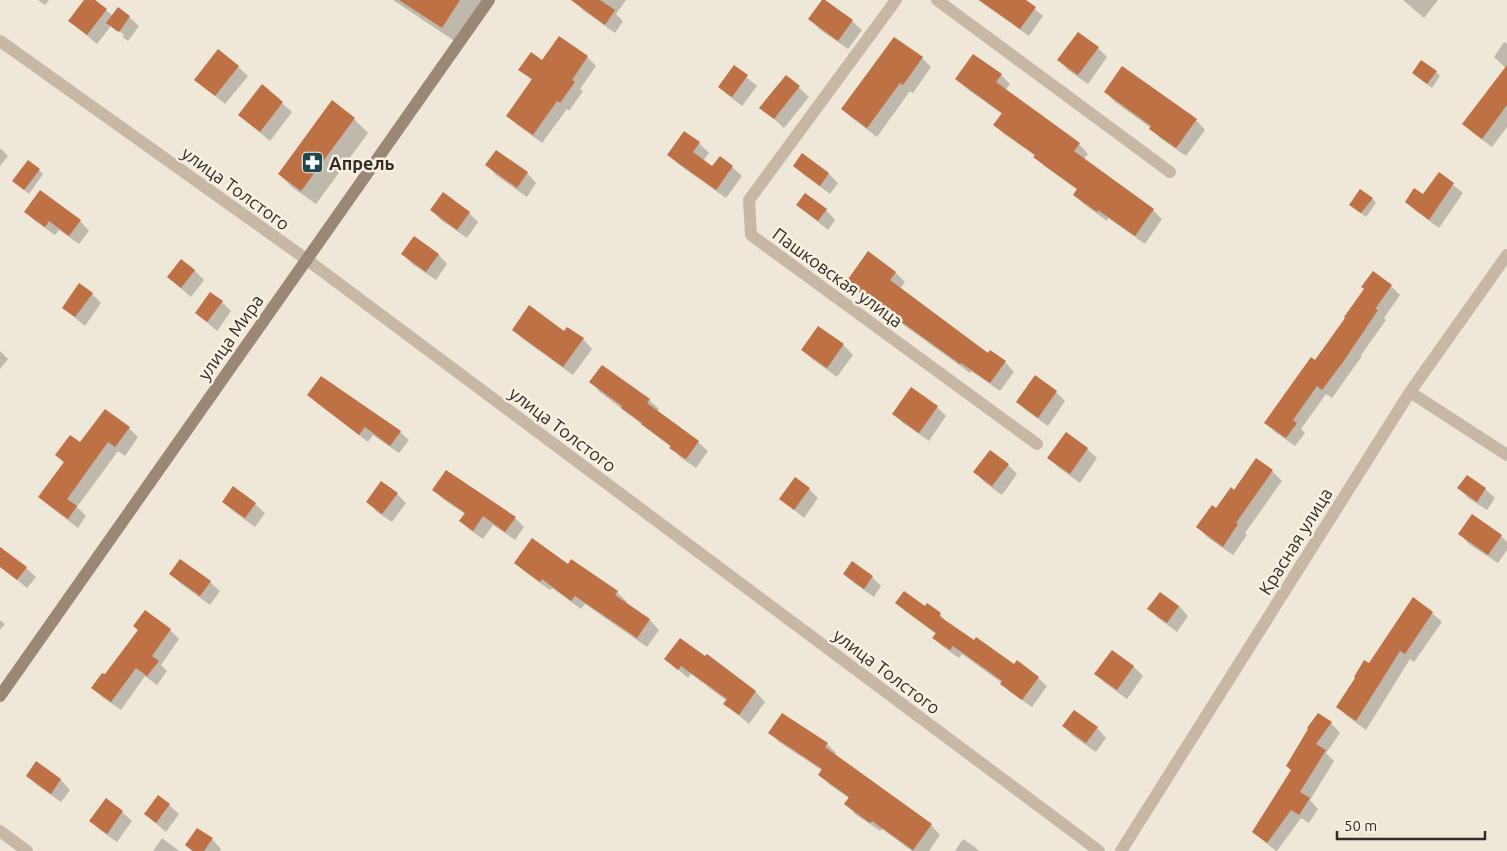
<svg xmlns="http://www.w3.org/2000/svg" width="1507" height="851" viewBox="0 0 1507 851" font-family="Ubuntu,sans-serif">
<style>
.shadow{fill:#0003}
.building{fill:#bf7146}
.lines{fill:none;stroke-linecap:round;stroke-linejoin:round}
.minor{stroke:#c6b8a5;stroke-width:12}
.secondary{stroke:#9a8776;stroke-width:12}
.labels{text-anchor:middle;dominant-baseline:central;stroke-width:5;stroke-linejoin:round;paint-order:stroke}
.poi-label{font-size:18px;font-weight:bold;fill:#322b26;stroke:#f7f1e3;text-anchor:start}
.street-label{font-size:18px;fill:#322b26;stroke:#f7f1e3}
</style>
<rect width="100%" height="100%" fill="#efe7d8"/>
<!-- shadow -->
<path class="shadow" d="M38,0H49L45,5Z
M85,0H93L113,16L129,17L139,26L128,41L117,33L123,37L124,35L117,29V32L111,26L97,44L70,21Z
M393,0H484L456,42Z
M576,0H626L616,14L623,21L615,33L584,11L575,2Z
M823,0L852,21L862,30L848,49L819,29L810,19Z
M978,0H1024L1043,16L1029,36Z
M1403,0H1438L1424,18Z
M559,37L587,57L596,66L580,89L583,91L569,111L567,109L542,143L516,124L508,116L533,81L520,70L542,61Z
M1504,42L1507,44V69L1494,57Z
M1098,48L1107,57L1088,84L1068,70L1059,60Z
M922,58L931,67L913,93L910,91L877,137L852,118L842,109Z
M238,67L248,76L225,104L196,80Z
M734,67L757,86L742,106L729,96L719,87Z
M1436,72L1440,76L1432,88L1418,77Z
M1001,75L1010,84L1005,91L1079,144L1088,154L1084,159L1153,210L1162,219L1145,244L1108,218L1107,221L1084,204L1074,195L1078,190L1044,166L1036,156L1004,134L995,125L1002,114L966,88L956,79Z
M786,76L809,97L784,128L761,107Z
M262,86L292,112L270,141L239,115Z
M1507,90V127L1492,147L1474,134L1464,124Z
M1106,92L1196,120L1205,130L1186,156L1160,138L1151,128L1115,102Z
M354,119L368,133L316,204L293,188L279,174Z
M684,132L699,143L709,153L703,161L712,168L732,167L742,176L726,198L678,164L669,154Z
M0,148L8,156L0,166Z
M496,152L527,173L536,183L527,197L496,175L487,165Z
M794,166L829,174L838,183L830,194L804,175Z
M39,170L43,174L29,194L13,181Z
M1440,174L1463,193L1439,228L1416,211L1406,202L1424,196Z
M1372,198L1376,203L1366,217L1355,209Z
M797,205L826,210L835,220L828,230Z
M432,210L469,213L478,222L467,238L441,220Z
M26,212L80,221L89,231L79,244L59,230L55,235L35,221Z
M403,254H438L447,264L436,280L412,264Z
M194,270L204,280L191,297L168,277Z
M895,272L905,282L900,289L988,354L1005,362L1014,372L1000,391L971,371L970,373L857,291L847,282Z
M1373,273L1391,286L1400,295L1384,318L1386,320L1361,355L1362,356L1332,398L1326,394L1301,429L1305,433L1295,446L1275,432L1266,423L1315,362L1347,318L1365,289Z
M92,294L101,303L85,326L63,308Z
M222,302L231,311L217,331L196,313Z
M818,328L843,345L853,355L837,377L812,359L803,350Z
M513,330L565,332L583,339L592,349L573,375L523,339Z
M0,351L8,359L0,369Z
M591,382L649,400L659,409L657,411L698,442L708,451L696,468L680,457L671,447L600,392Z
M1056,392L1065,401L1048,426L1027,411L1017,402Z
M309,395L400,432L409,440L399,453L373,435L368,442L317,403Z
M937,407L946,416L929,441L903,423L893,413Z
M129,428L138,437L125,456L118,451L77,507L86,516L78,528L49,506L40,497L64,463L57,455L80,444Z
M1066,434L1087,449L1097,458L1080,483L1058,467L1049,458Z
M1257,460L1272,471L1282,481L1245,533L1247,535L1233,555L1207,537L1198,527L1235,492Z
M1008,465L1017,474L1002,495L984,482L975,472Z
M1467,476L1485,489L1495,498L1487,510L1468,498L1459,488Z
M233,488L255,504L265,513L255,527L233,511L223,502Z
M809,489L818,498L804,518L781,499Z
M434,490L515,518L524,527L515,540L493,525L483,539L470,530L461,521L465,514L443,499Z
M397,494L406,503L392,522L377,512L368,502Z
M1460,534L1501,536L1507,542V550L1498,563L1469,544Z
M5,552L26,568L36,577L27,588L0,566V560Z
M181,561L210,582L220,591L210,605L180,583L171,574Z
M571,561L617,592L627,602L625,603L650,620L659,630L647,647L585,604L581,609L552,588L550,590L525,572L515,563L568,565Z
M844,574L872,577L881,586L874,597L854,583Z
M896,603L925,608L940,614L948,624L1014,666L1038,678L1047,686L1032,707L1010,692L1002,683L962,654L959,658L942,646L934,638L936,634L905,611Z
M1179,606L1188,616L1177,632L1158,618L1149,609Z
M1432,613L1442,622L1414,662L1410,659L1366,730L1347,716L1337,707L1369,665Z
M0,620L5,624L0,630Z
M170,630L179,639L161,665L167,671L157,685L145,676L121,710L102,697L93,688L105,676Z
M1112,651L1134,667L1143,676L1127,699L1105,683L1096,674Z
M707,656L756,692L765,702L749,724L725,704L727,701L691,674L688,678L666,659L706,658Z
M1331,723L1340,733L1326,753L1334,761L1310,800L1318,809L1309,823L1301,818L1277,851H1276L1253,832L1292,771Z
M1064,726L1097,728L1106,738L1096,752L1073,736Z
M770,733L827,744L836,753L834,756L931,825L940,835L929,851H912L882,829L880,831L855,814L846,804L850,799L829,784L820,775L823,771L779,742Z
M37,763L61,780L70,790L61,802L37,785L28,776Z
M169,805L179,814L166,832L145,814Z
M122,812L132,821L117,842L100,830L91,821Z
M162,838L175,848L179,851H153Z
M212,839L221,849L220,851H192L186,845Z
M963,839L975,847L979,851H955Z"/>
<!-- building -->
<path class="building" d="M84,0H95L107,9L87,35L68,21Z
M399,0H460L442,28Z
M571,0H600L615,10L605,25Z
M822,0H825L853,20L838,41L808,19Z
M979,0H1026L1036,7L1020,29Z
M118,7L130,16L119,32L106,23Z
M1078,32L1099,47L1078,75L1057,60Z
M559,36L588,56L572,80L575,82L560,103L557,101L533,135L506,116L532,79L518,70L531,52L542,60Z
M894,37L923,57L903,85L900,83L867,128L841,109Z
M218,49L239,66L215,96L194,80Z
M973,54L1002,74L996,82L1080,143L1074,151L1154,209L1135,236L1098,210L1097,212L1073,195L1077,189L1033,157L1035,155L993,125L1002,113L955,79Z
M1421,60L1437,71L1427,84L1412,73Z
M734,65L748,75L732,97L718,87Z
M1507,65V105L1482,139L1462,124Z
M1122,66L1197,119L1176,148L1149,129L1151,126L1104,92Z
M786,75L800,86L774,119L759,108Z
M262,84L283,102L260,132L238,115Z
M332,100L355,118L301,191L278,174Z
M684,131L700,142L693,152L712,166L720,156L733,166L716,190L667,155Z
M496,150L528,172L517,188L485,165Z
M802,153L829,173L820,186L793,166Z
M28,160L40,169L24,190L12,181Z
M1439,172L1454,183L1429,220L1405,202L1414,188L1423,194Z
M1360,189L1373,198L1361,213L1349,205Z
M40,190L81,220L69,236L49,221L45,227L24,212Z
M443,192L470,212L457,230L430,210Z
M805,193L827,209L818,221L796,205Z
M414,236L439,254L426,272L401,254Z
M868,251L896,272L890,280L988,353L990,350L1006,361L990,383L961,363L960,364L846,282Z
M181,259L195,270L181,288L167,277Z
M1373,271L1392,285L1375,309L1378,310L1343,362L1322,390L1317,386L1293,420L1297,423L1286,438L1264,423L1311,357L1315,360L1345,318L1344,317L1364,289L1361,287Z
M79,283L93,293L75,317L62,308Z
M210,292L223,301L207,322L195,313Z
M529,305L564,331L567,327L584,338L563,367L512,330Z
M818,326L844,344L827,368L801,350Z
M602,365L650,399L647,403L699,441L686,459L669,448L671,446L641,424L642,423L621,408L622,406L589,382Z
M1035,375L1057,391L1038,418L1016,402Z
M321,376L401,431L390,446L365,427L359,435L307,395Z
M911,387L938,406L919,433L892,414Z
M105,409L130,427L115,447L108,442L67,499L77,506L68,519L38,497L64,462L55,455L70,435L80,442Z
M1066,432L1088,448L1070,474L1047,458Z
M990,450L1009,464L992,486L973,472Z
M1256,458L1273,470L1236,523L1238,524L1223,547L1196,527L1212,505L1216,508L1231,487L1234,490Z
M446,470L516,517L505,532L483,516L473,531L459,521L465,513L432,490Z
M1467,475L1486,488L1477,502L1457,488Z
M795,477L810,488L794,510L779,499Z
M381,481L398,493L382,514L366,502Z
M233,486L256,503L245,518L222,502Z
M1472,514L1502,535L1488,555L1458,534Z
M532,538L568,564L571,559L618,591L615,595L650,619L637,638L575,596L571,601L542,579L540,582L514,563Z
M0,547L27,567L17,580L0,567Z
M180,559L211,581L200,596L169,574Z
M852,561L873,576L864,589L843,574Z
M904,591L925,606L927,603L941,613L939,616L974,640L976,637L1014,664L1017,660L1039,677L1022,700L1000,684L1002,681L953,646L950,650L932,638L936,633L895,603Z
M1160,592L1179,606L1167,623L1147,609Z
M1413,597L1433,612L1405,654L1400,651L1356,721L1336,707L1355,678L1354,677L1364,660L1369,663Z
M145,610L171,629L152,656L159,661L147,676L136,668L111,702L91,688L102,673L105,674L138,630L133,626Z
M680,638L705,656L707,654L756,691L739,715L723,704L727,699L681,666L678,670L664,659Z
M1112,650L1134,666L1117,690L1094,674Z
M1074,710L1098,727L1086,743L1062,726Z
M782,713L828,743L825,747L932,824L913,850L872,821L870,823L844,804L849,797L818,775L822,769L768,733Z
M1318,713L1332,722L1316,744L1326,750L1300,792L1310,798L1299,815L1291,810L1267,843L1252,832L1291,770L1286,766L1308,729L1307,728Z
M36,761L61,779L51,794L26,776Z
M158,795L170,804L156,823L144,814Z
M106,798L123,811L107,834L89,821Z
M197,828L213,838L204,851H193L185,845Z"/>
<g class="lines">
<!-- minor -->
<path class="minor" d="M896,0L749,200L751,235L1037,444
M937,0L1170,172
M0,41L306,259L1099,851
M1410,392L1507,455
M0,831L27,851
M1121,851L1410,392L1507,255"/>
<!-- secondary -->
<path class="secondary" d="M0,696L489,0"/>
</g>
<!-- icons -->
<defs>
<symbol id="pharmacy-square" viewBox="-11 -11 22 22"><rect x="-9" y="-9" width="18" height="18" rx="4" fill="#1e4851" stroke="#f7f1e3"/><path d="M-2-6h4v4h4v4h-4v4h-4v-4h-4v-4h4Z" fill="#fff"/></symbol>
</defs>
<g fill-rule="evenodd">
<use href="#pharmacy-square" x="300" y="150" width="25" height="25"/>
</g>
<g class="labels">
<!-- poi labels -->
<g class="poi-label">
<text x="329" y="163">Апрель</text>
</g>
<!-- street labels -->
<g class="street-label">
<text transform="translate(236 188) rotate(36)">улица Толстого</text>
<text transform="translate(838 277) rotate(36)">Пашковская улица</text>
<text transform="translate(230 337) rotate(-55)">улица Мира</text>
<text transform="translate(563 429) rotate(37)">улица Толстого</text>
<text transform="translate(1295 541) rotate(-58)">Красная улица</text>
<text transform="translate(887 671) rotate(37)">улица Толстого</text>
</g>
</g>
<!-- scale -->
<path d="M1337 831v8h148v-8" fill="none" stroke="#322b26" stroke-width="2.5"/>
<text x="1344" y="831" font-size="15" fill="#322b26" stroke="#f7f1e3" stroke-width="4" paint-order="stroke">50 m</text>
</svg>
